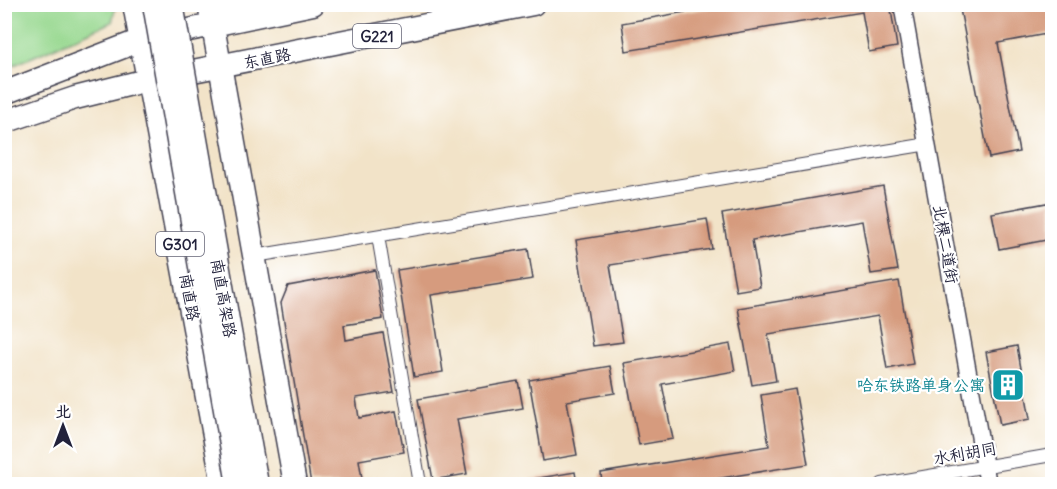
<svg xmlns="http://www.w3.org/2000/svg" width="1057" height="489" viewBox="0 0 1057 489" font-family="Delius,'LXGW WenKai TC',sans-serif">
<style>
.green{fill:#97d88f;stroke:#5c7d65;stroke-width:1.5}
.building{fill:#d69b7e}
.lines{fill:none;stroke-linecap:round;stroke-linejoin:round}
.street-casing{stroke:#413f50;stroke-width:14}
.secondary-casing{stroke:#413f50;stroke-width:19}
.highway-casing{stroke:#413f50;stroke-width:25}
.street{stroke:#fff;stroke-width:12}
.secondary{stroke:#fff;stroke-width:16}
.highway{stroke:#fff;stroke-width:22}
.highway-bridge-casing{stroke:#413f50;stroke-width:25;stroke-linecap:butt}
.highway-bridge{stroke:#fff;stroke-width:22}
.labels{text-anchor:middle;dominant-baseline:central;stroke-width:4.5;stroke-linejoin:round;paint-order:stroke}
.shield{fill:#fff;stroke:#646476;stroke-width:1.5}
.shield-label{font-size:15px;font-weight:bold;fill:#22223b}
.street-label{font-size:16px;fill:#22223b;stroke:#fff}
.culture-label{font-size:16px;fill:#0d838f;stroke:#fff;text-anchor:end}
</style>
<rect width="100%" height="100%" fill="#fff"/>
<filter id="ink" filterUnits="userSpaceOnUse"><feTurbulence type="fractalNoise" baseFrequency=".0167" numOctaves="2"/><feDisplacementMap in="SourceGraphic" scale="12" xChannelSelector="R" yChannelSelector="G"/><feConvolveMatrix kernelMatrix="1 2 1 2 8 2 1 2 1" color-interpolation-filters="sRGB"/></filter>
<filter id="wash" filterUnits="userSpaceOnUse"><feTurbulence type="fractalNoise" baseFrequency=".008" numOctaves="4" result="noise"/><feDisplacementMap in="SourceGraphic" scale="24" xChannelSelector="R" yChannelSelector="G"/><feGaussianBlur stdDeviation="1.35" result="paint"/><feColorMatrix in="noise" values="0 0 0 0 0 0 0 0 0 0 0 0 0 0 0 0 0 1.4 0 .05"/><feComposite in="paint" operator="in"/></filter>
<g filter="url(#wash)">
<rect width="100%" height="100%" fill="#f2e3c8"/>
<!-- green -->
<path class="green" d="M5,4H116V5L112,22L5,69Z"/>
<g id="blocks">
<!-- building -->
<path class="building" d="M731,4H890L897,47L869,52L862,12L626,51L622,23Z
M959,4H1052V33L998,43L1019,152L989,158Z
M883,186L898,270L871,274L862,221L752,240L760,287L736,291L722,214Z
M1052,202V239L999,249L992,213Z
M707,219L712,249L610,265L623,342L593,346L576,240Z
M528,249L533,279L431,295L443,372L414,377L397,270Z
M375,270L383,319L344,325L346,340L383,333L394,392L356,398L359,418L396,411L404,452L359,460L363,484H311L281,303L288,286Z
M899,281L913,364L887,369L878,316L768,334L776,381L752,385L738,308Z
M730,344L735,371L662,384L673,439L639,445L624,363Z
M1017,346L1030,419L1000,425L986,352Z
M610,366L615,393L567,401L577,455L543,461L529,380Z
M518,381L523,408L457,419L467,474L433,480L418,399Z
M795,389L808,464L684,484H602L601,473L769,446L761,395Z
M575,472L577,484H510V483Z"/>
</g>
</g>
<g filter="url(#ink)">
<use href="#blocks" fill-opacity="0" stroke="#413f50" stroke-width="1.5"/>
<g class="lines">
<defs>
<path id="street" d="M378,236L420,484
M255,256L928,144
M882,484L1052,455"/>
<path id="secondary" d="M902,4L988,484"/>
<path id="highway" d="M134,4L223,484
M209,4L295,484
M4,93L141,40L313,4
M4,122L75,98L147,80L533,4"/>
</defs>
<!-- street casing -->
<use href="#street" class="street-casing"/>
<!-- secondary casing -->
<use href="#secondary" class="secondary-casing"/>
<!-- highway casing -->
<use href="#highway" class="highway-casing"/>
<!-- street -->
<use href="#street" class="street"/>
<!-- secondary -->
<use href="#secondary" class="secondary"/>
<!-- highway -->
<use href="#highway" class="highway"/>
<defs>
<path id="highway-bridge" d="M154,4L238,484
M172,4L257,484"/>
</defs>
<!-- highway-bridge casing -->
<use href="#highway-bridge" class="highway-bridge-casing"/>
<!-- highway-bridge -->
<use href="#highway-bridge" class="highway-bridge"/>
</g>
</g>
<!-- icons -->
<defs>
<symbol id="building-square" viewBox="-11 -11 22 22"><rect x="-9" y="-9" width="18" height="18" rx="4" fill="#0f9aa8" stroke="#fff"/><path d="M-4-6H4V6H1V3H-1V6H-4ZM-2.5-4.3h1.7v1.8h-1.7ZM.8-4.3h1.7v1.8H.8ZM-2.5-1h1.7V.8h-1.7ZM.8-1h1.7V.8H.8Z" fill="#fff"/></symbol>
</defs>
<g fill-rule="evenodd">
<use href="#building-square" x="989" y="366" width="38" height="38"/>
</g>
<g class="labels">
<!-- shield labels -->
<g class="shield">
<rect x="353" y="24" width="48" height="24" rx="4.5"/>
<rect x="156" y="232" width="48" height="24" rx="4.5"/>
</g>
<g class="shield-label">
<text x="377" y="36">G221</text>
<text x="180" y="244">G301</text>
</g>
<!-- street labels -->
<g class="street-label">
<text transform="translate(267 58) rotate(-11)">东直路</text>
<text transform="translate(946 244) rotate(80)">北棵二道街</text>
<text transform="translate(190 297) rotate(80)">南直路</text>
<text transform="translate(224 298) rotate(80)">南直高架路</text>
<text transform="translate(965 453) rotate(-10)">水利胡同</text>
</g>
<!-- culture labels -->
<g class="culture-label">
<text x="985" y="385">哈东铁路单身公寓</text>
</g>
</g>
<!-- margin -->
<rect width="1057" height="489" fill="none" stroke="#fff" stroke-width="24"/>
<!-- north arrow -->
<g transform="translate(63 426)" stroke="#ffffff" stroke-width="4.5" paint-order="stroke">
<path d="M0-4.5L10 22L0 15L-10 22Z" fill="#22223b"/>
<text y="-9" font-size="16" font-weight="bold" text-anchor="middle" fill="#22223b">北</text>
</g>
</svg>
